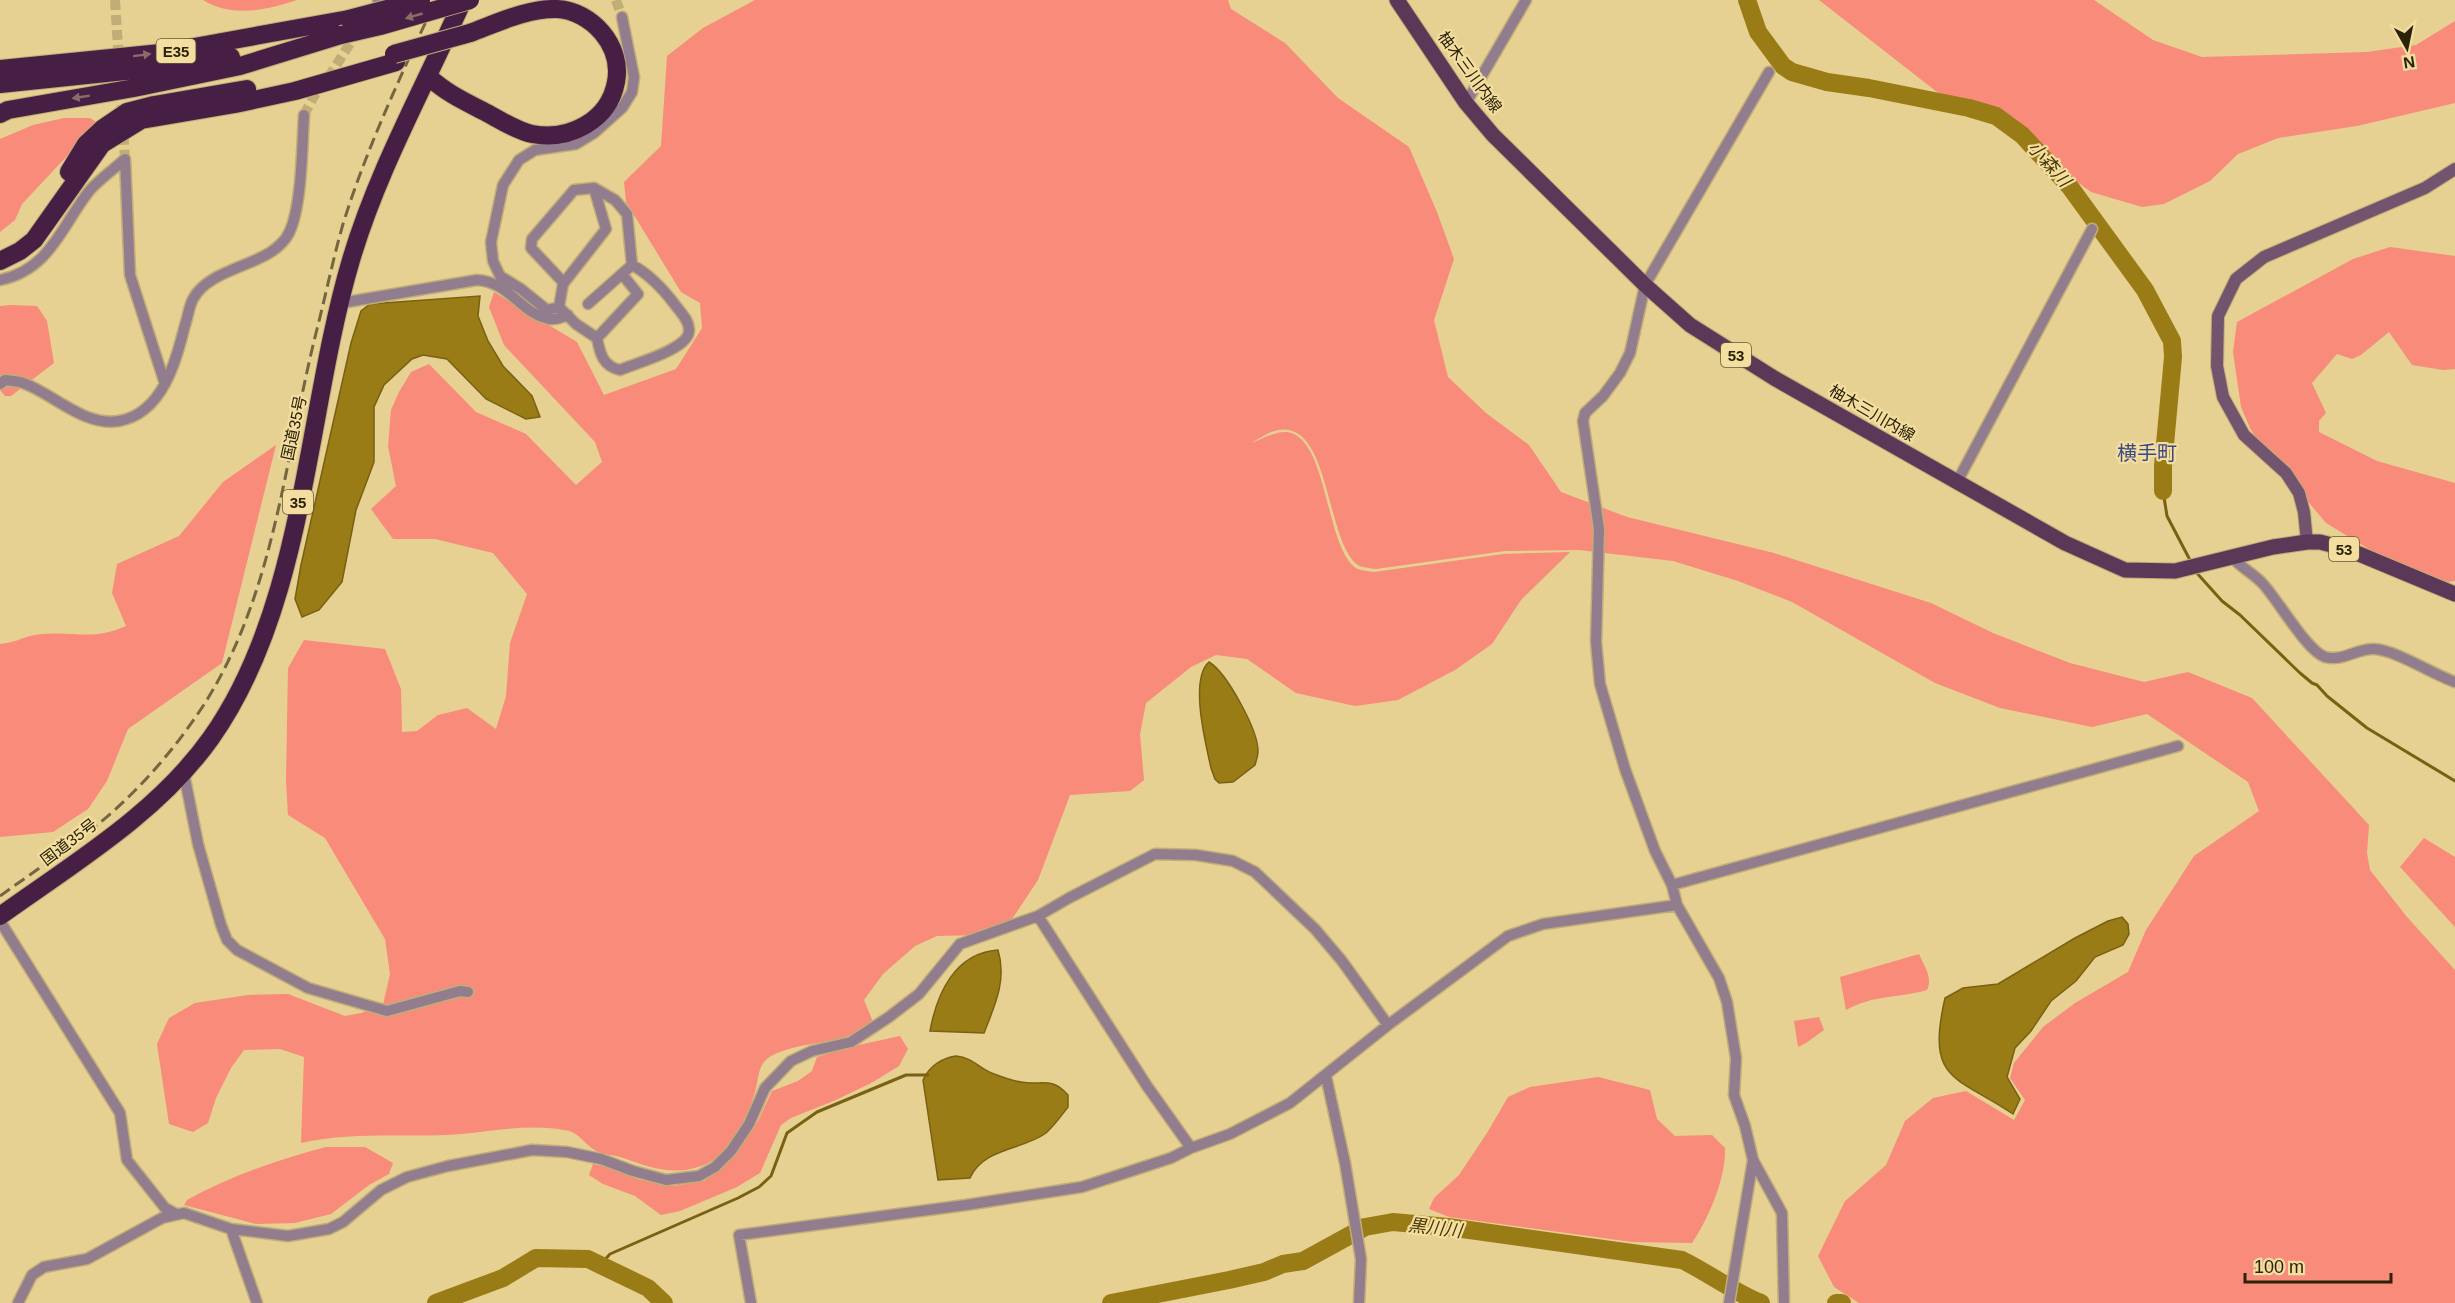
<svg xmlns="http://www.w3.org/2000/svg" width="2455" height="1303" viewBox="0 0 2455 1303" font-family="Arial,'Noto Sans JP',sans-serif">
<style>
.green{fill:#f88b79}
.water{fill:#9a7c16;stroke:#786112;stroke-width:1.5}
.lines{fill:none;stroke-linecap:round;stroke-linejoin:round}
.stream{stroke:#786112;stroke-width:3}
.river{stroke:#9a7c16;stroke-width:18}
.street-tunnel{stroke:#c0ad77;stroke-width:10;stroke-dasharray:10 5;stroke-linecap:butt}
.street-casing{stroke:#c0ad77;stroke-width:13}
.secondary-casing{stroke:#c0ad77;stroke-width:14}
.primary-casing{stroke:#c0ad77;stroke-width:17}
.highway-casing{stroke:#c0ad77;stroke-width:20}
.street{stroke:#927d8f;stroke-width:10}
.secondary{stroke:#72546f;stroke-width:12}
.primary{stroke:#5b3858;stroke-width:15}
.highway{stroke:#471f44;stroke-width:18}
.rail{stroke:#74673f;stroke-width:3;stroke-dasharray:12 6;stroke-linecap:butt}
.highway-bridge-casing{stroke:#c0ad77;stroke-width:20;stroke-linecap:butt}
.highway-bridge{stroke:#471f44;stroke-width:18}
.oneway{fill:#8c6b68}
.labels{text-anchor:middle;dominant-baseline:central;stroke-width:4.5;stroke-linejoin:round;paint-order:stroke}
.shield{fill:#f3dd9f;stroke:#665a36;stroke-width:1.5}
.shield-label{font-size:15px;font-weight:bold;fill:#2a2209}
.street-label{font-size:16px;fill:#2a2209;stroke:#f3dd9f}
.water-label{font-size:18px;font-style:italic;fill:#443500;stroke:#f3dd9f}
.quarter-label{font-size:20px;fill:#3a4984;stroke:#f3dd9f}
</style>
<rect width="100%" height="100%" fill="#e6d092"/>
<!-- green -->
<path class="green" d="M203,0H297C267,10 232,18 203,0Z
M755,0H1228L1231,9L1285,43L1338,98L1409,147L1437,212L1454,259L1434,320L1448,377L1486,413L1529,445L1561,492L1627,517L1774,553L1931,603L1993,633L2070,663L2144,682L2188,672L2252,698L2369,825L2367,853L2370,870L2407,917L2455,970V1303H1859L1834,1287L1818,1256L1845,1201L1886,1165L1905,1121L1933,1098L1966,1091L2014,1120L2025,1100L2010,1078L2014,1063L2043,1027L2075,1003L2128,972L2146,930L2194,856L2259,811L2248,782L2147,714L2092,727L2000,708L1935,683L1792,602L1738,581L1673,561L1579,550L1505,551L1376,569C1371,568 1362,568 1358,565C1321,540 1333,383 1252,443C1262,439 1275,431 1287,432C1328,437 1325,547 1356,568C1361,571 1369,571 1374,572L1503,554L1570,552L1521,600L1492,644L1455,670L1398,700L1355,706L1296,693L1247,659L1216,655L1191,667L1146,703L1140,734L1144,780L1130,791L1070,795L1038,880L1008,925L978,935L937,936L915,946L883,974L864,1000L873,1022C844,1047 803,1039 771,1056C757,1064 759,1079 755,1092C747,1117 732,1151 708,1163C676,1178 652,1168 620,1157C613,1155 605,1155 598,1152C587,1147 580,1134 569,1131C528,1122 487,1133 446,1135C398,1137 349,1132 301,1143L304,1057L280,1049L244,1050L231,1068L216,1098L208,1123L193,1132L169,1124L157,1044L169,1018L195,1003L248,995L288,994L345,1016L361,1013L383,1005L390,974L385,939L325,838L288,815L286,781L288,668L304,640L385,649L401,689L402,732L417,731L438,715L467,708L496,729L506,696L510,643L527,594L493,553L435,539H393L371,509L396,486L388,446L391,410L399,392L411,372L429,364L476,412L526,434L576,485L602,462L595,442L504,345L489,307L494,292L577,342L604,395L676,369L702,328L700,303L681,292L626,202L624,182L661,146L667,56L703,28Z
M1819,0H2094L2153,40L2202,57L2367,52L2416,45L2455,21V103L2357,126L2278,138L2238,154L2210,181L2164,204L2142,207L2091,192L2018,138L1937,92Z
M64,118H90L98,123L22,204L15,220L0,232V139L33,125Z
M2390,247L2455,256V369L2443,370L2412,365L2389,332L2361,355L2352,359L2337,354L2312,383L2326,413L2319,421V432L2377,461L2455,483V581L2439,583L2414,569L2377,554L2326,523L2262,447L2250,428L2241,407L2233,352L2237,322L2353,259Z
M11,305L37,306L47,321L54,363L11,396H5L0,390V306Z
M276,445L222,663L128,729L107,781L88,809L53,832L0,837V644C15,643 27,635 42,634C75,631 93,641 126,626L112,593L117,564L179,536L223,482Z
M2424,838L2455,857V927L2400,867Z
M1919,954C1924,966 1933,977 1927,990C1899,998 1872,995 1846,1010L1840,977Z
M1819,1017L1824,1030L1806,1043L1798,1047L1794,1021Z
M900,1036L908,1049L899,1066L873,1082L836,1100L791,1118L781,1125L760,1173L737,1187L680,1211L661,1215L635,1196L603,1184L589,1175L593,1164L612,1168L640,1180L674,1186L704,1181L737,1152L758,1121L772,1091L798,1081L812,1071L817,1057L854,1046Z
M1598,1077L1650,1090L1657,1119L1675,1136L1712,1135L1725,1148C1726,1178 1709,1218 1692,1243L1632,1242L1449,1217L1429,1209L1434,1198L1459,1175L1487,1133L1508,1097L1530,1087Z
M326,1147H365L393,1163L389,1174L369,1185L331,1214L295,1223L256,1224L184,1205L187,1200C231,1176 277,1160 326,1147Z"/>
<!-- water -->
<path class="water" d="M480,296L478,316L488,341L503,366L532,396L540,417L526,419L486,399L447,359L423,355L412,359L384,385L374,407V462L356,510L342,582L319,610L302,617L295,599L301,565L351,343L361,311L370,304Z
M1209,662C1227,673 1258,730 1258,751C1258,756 1256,761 1255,765L1233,782L1219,783L1215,779L1211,768C1206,745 1189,679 1209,662Z
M2122,917L2128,924L2129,934L2123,945L2095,957L2076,981L2051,1001L2031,1031L2015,1048L2007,1077L2020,1099L2013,1114C1955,1075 1926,1082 1945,998L1963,988L1998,984L2075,938L2108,921Z
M998,950C1007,980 995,1005 984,1033L930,1031C937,993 955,953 998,950Z
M956,1056C974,1058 979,1069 994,1074C1002,1077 1012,1081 1021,1082C1042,1086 1051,1076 1068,1095V1107C1061,1116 1054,1126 1046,1133C1023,1150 983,1148 970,1178L938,1180L923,1080C929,1066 942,1058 956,1056Z"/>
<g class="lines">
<!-- stream -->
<path class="stream" d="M2163,491L2167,516L2191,562
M2195,571L2222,601L2240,615L2300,673L2312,683L2317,685L2327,696L2367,728L2455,781
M601,1264L610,1254L738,1198L759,1187L771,1176L787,1133L817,1112L906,1075H928"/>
<!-- river -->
<path class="river" d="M1747,0L1758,32L1783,66L1792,72L1827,82L1869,88L1969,108L1996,116L2022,135L2070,187L2145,290L2172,341L2173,357L2163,466V491
M436,1303L503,1278L536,1258L588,1259L648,1288L664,1303
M1111,1303L1229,1280L1264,1272L1283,1264L1303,1261L1365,1227L1393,1222L1448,1227L1682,1260C1709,1273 1733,1292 1761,1303
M1836,1303H1842"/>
<!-- street-tunnel -->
<path class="street-tunnel" d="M115,0L125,159
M616,0L622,17
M304,115L314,96L332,72L357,32"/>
<defs>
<path id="street" d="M378,1V0
M1769,72L1645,285L1630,353L1620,373L1603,396L1585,413L1583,421L1599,529L1596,642L1600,684L1625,769L1655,851L1672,885L1677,905L1719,978L1727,1002L1736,1058L1734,1095L1745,1126L1753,1160L1782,1213L1784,1303
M1466,103L1526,0
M125,159L130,275L165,384
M594,188L606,229L563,284L559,307L576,324L597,338C600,354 603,366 620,370C636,363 690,349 689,330C689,320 681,313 676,306C664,290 649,274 632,265
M0,280C50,270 62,225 90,190C100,179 114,169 125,159
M564,283L531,248L532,239L574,190L594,188L615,200L627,214L632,265L588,304
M341,303L477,280C510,282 520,313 549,319C555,320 563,317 568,315
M559,307L547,310L521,289L500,276L493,261L491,242L503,185L519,160L535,150L576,144L594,133L622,108L632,92L634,77L622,17
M597,338L638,294L622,274
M0,384L5,380C11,381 18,381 23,383C52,393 84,427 119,421C163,413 176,361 185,325C188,317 189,306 193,299C211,265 272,267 289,233C302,206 302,147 304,115
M1957,482L2092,229
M2232,557C2241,568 2253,573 2263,584C2278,600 2307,651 2325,657C2343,662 2357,648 2374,649C2396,650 2432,674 2455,682
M184,774L198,844L221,925L227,940L237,950L308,988L387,1011L460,991L468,992
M1672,885L2178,746
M1038,916L1147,1086L1191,1148
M0,921L120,1113L127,1160L165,1208L176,1214
M1326,1076L1345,1163L1361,1259L1359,1303
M231,1229L257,1303
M18,1303L32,1275L44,1267L87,1259L162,1218L184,1213L231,1229L288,1236L329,1229L343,1222L381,1190L407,1177L448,1166L532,1150L567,1152L601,1159L633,1171L666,1180L699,1176L715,1167L731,1151L749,1124L765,1088L791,1061L812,1051L851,1042L889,1017L919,994L960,944L1038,916L1069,898L1155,854L1196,855L1233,861L1255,872L1315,929L1342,961L1388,1025
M751,1303L739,1235L966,1205L1082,1187L1171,1158L1191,1148L1230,1134L1290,1103L1388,1025L1508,936L1543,924L1677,905
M1729,1303L1753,1160"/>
<path id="secondary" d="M2307,542L2304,512L2299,493L2286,473L2244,435L2223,397L2217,366L2218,316L2236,279L2264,257L2425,188L2455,169"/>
<path id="primary" d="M1397,0L1466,103L1493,135L1645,285L1690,325L1774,378L2065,543L2125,570L2175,571L2273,547L2307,542H2320L2347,549L2455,594"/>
<path id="highway" d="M0,69L161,53L349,19
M429,77C446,93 466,102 487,113C500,120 517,131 532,134C569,141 609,121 616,82C623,46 592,11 557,9C528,8 497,23 470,33
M0,84L164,67L231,57
M0,114L8,110L134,88L240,66L341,35
M69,172L86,144L102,129L127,112L154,105L247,89
M0,261L20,251L34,240L102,144L141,120L235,104L295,91L396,62
M0,916C74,863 158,813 211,738C305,605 306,412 351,260C378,169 425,86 463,0"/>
</defs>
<!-- street casing -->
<use href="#street" class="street-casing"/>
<!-- secondary casing -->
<use href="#secondary" class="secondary-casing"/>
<!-- primary casing -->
<use href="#primary" class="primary-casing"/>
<!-- highway casing -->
<use href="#highway" class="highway-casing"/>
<!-- street -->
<use href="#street" class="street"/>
<!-- secondary -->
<use href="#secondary" class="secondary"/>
<!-- primary -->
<use href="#primary" class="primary"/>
<!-- highway -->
<use href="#highway" class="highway"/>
<!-- rail -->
<path class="rail" d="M0,896C32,873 65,851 96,826C138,792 176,748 205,703C276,590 285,455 317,329C326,294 333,259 343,224C367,147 402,73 436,0"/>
<defs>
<path id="highway-bridge" d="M349,19L421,0
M341,35L380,26L470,0
M394,54L470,33"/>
</defs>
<!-- highway-bridge casing -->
<use href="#highway-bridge" class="highway-bridge-casing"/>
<!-- highway-bridge -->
<use href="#highway-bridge" class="highway-bridge"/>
</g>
<!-- one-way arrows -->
<defs><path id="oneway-solid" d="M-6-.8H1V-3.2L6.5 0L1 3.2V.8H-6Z" transform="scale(1.5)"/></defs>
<g class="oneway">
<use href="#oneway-solid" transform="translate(414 16) rotate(164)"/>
<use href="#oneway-solid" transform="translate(142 55) rotate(-7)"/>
<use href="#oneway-solid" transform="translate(81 97) rotate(171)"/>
</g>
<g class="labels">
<!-- shield labels -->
<g class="shield">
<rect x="156.5" y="39" width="39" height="24" rx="4.5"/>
<rect x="1721" y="343" width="30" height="24" rx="4.5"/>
<rect x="283" y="490" width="30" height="24" rx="4.5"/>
<rect x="2329" y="537" width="30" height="24" rx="4.5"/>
</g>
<g class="shield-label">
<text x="176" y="51">E35</text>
<text x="1736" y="355">53</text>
<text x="298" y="502">35</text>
<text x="2344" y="549">53</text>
</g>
<!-- street labels -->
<g class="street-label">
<text transform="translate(1470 72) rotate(54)">柚木三川内線</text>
<text transform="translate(1872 413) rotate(30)">柚木三川内線</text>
<text transform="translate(294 428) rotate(-78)">国道35号</text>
<text transform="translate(69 842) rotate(-37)">国道35号</text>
</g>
<!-- water labels -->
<g class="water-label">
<text transform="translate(2049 164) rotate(48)">小森川</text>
<text transform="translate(1435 1228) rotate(7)">黒川川</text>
</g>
<!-- quarter labels -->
<g class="quarter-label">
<text x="2147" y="453">横手町</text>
</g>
</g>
<!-- north arrow -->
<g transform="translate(2407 48) rotate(171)" stroke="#f3dd9f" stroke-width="4.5" paint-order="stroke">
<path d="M0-4.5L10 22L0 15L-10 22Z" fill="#2a2209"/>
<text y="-9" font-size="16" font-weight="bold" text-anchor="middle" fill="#2a2209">N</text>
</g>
<!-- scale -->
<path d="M2245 1273v9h146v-9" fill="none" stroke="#2a2209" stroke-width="3"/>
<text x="2254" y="1273" font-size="18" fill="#2a2209" stroke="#f3dd9f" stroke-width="4.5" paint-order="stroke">100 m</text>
</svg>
